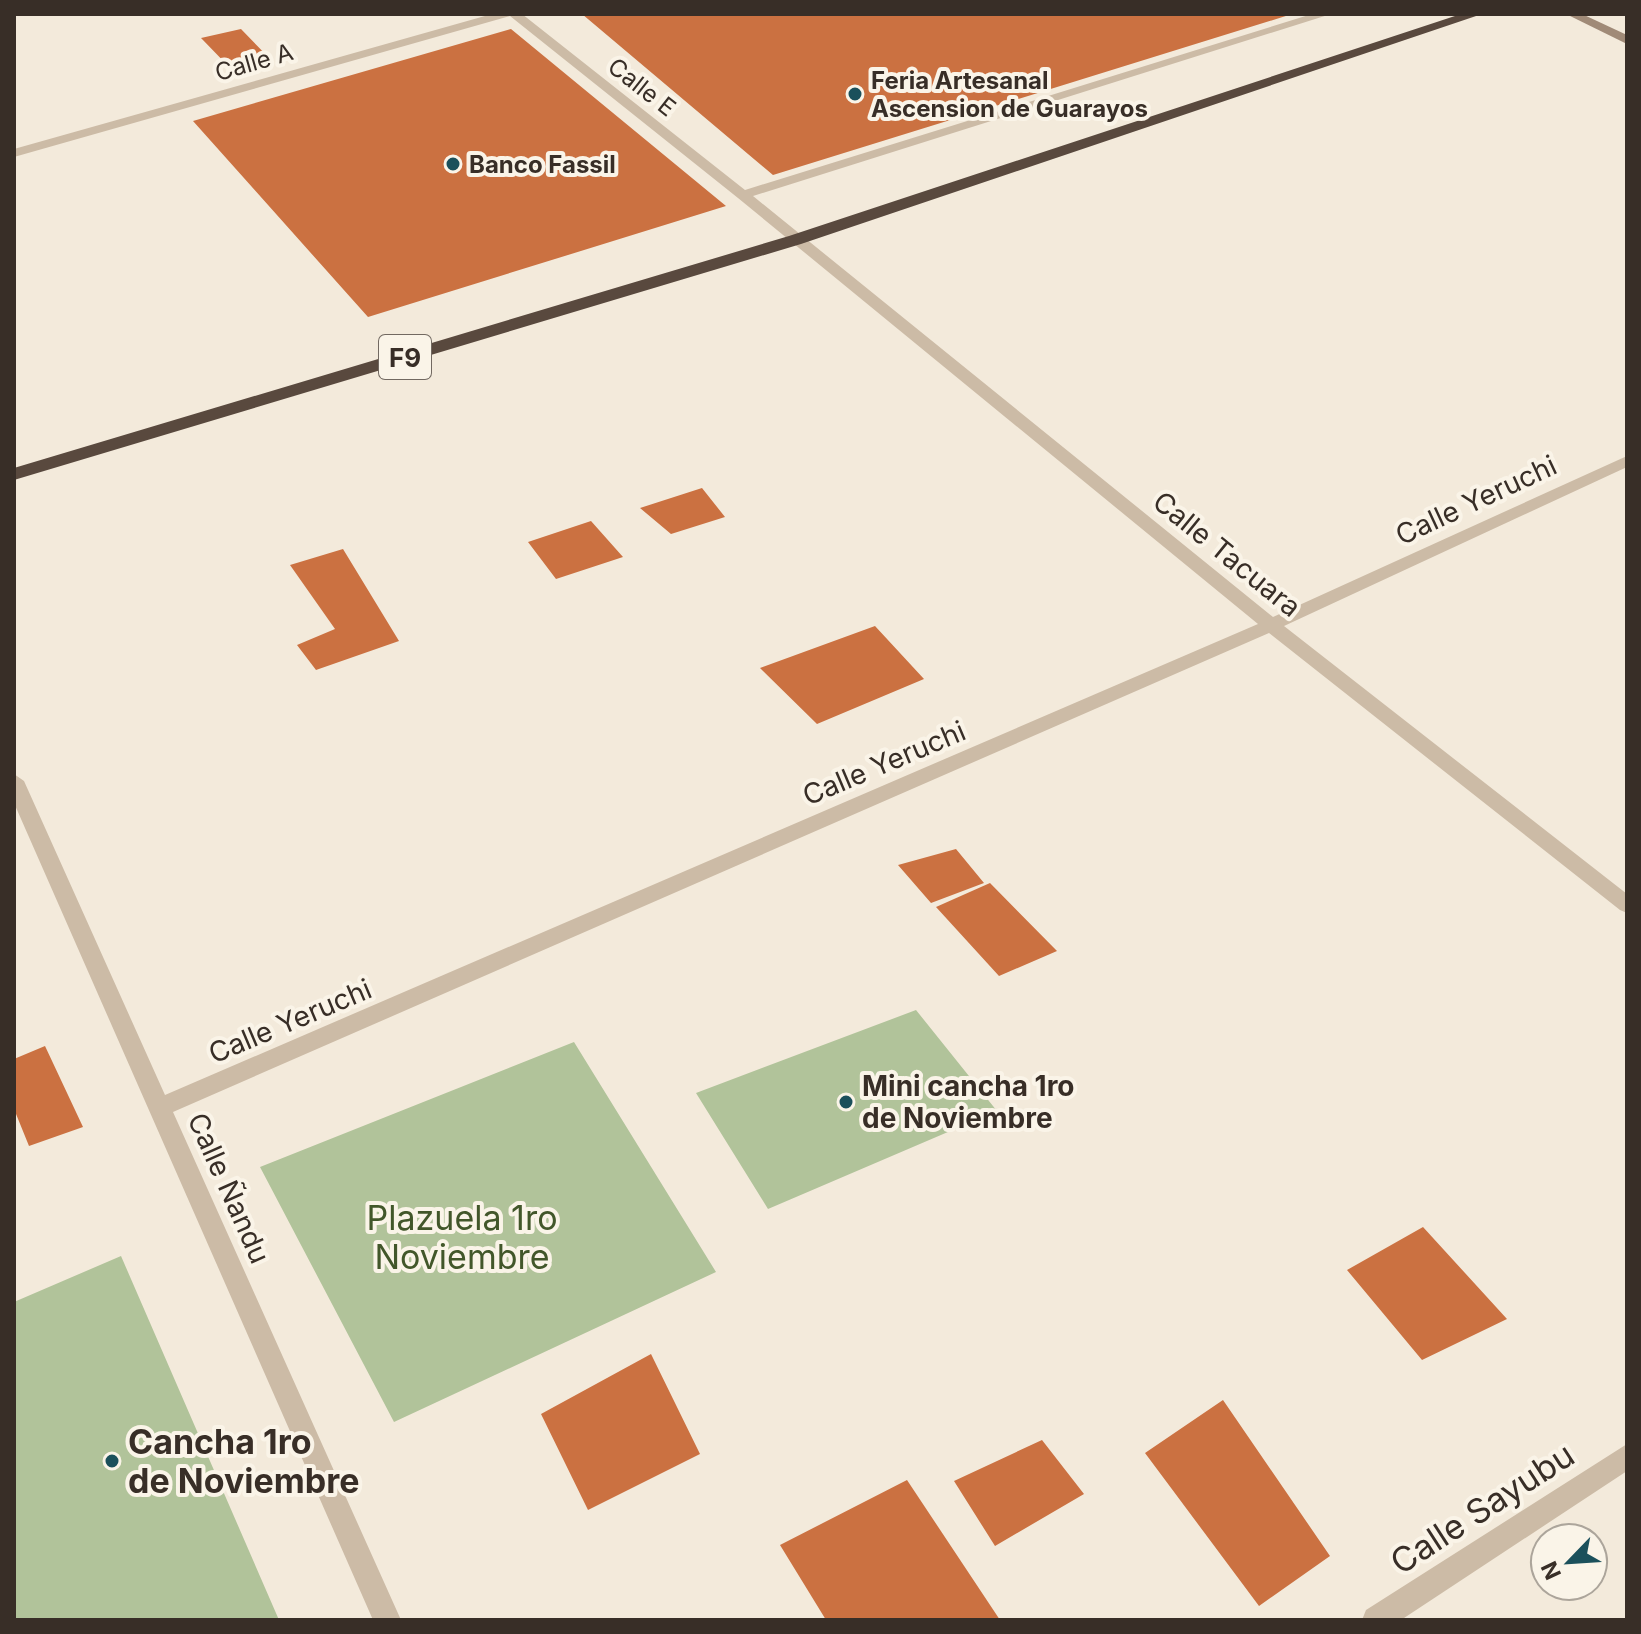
<svg xmlns="http://www.w3.org/2000/svg" width="1641" height="1634" viewBox="0 0 1641 1634" font-family="Inter,sans-serif">
<style>
.green{fill:#b1c39a}
.building{fill:#cb7141}
.lines{fill:none;stroke-linecap:round;stroke-linejoin:round}
.street{fill:#ccbba6;fill-rule:evenodd}
.secondary{fill:#a08a77;fill-rule:evenodd}
.highway{fill:#59493e;fill-rule:evenodd}
.poi-dot{fill:#1b505b;stroke:#faf4e8;stroke-width:3}
.labels{text-anchor:middle;dominant-baseline:central;stroke-width:8;stroke-linejoin:round;paint-order:stroke}
.far-street-label{font-size:24px;fill:#382e27;stroke:#faf4e8}
.far-poi-label{font-size:24px;font-weight:bold;fill:#382e27;stroke:#faf4e8;text-anchor:start}
.shield{fill:#faf4e8;stroke:#726961;stroke-width:2}
.shield-label{font-size:26px;font-weight:bold;fill:#382e27}
.street-label{font-size:28px;fill:#382e27;stroke:#faf4e8}
.poi-label{font-size:28px;font-weight:bold;fill:#382e27;stroke:#faf4e8;text-anchor:start}
.near-park-label{font-size:34px;fill:#42572a;stroke:#faf4e8}
.near-poi-label{font-size:34px;font-weight:bold;fill:#382e27;stroke:#faf4e8;text-anchor:start}
.near-street-label{font-size:34px;fill:#382e27;stroke:#faf4e8}
</style>
<rect width="100%" height="100%" fill="#f3eadb"/>
<!-- green -->
<path class="green" d="M916,1010L997,1111L768,1209L696,1093Z
M574,1042L716,1272L394,1422L260,1167Z
M121,1256L279,1620H14V1302Z"/>
<!-- building -->
<path class="building" d="M582,14H1289V15L773,175Z
M241,29L273,62L233,71L201,38Z
M511,29L726,206L368,317L193,121Z
M702,488L725,517L671,534L640,508Z
M591,521L623,557L556,579L528,542Z
M343,549L399,641L316,670L297,645L335,629L290,565Z
M875,626L924,679L817,724L760,668Z
M956,849L984,883L931,903L898,865Z
M990,883L1057,951L999,976L936,907Z
M45,1046L83,1127L29,1146L14,1109V1059Z
M1423,1227L1507,1319L1422,1360L1347,1270Z
M651,1354L700,1454L588,1510L541,1414Z
M1223,1400L1330,1556L1259,1606L1145,1453Z
M1042,1440L1084,1494L995,1546L954,1481Z
M907,1480L1000,1620H826L780,1545Z"/>
<g class="lines">
<!-- street -->
<path class="street" d="M492,14H522L745,190L1312,14H1331L753,196L1273,617L1627,456V467L1284,626L1627,894V913L1620,910L1269,633L173,1112L401,1620H373L14,803V774L24,781L165,1095L1258,624L738,198L510,16L14,157V149Z
M1627,1444V1471L1401,1620H1362L1366,1610Z"/>
<!-- secondary -->
<path class="secondary" d="M1566,14H1582L1627,35V44Z"/>
<!-- highway -->
<path class="highway" d="M1461,14H1482L801,244L14,480V468L789,236Z"/>
</g>
<!-- markers -->
<g class="poi-dot">
<circle cx="855" cy="94" r="8"/>
<circle cx="453" cy="164" r="8"/>
<circle cx="846" cy="1102" r="8"/>
<circle cx="112" cy="1461" r="8"/>
</g>
<g class="labels">
<!-- far-street labels -->
<g class="far-street-label">
<text transform="translate(254 62) rotate(-16)">Calle A</text>
<text transform="translate(642 87) rotate(38)">Calle E</text>
</g>
<!-- far-poi labels -->
<g class="far-poi-label">
<text x="871" y="80">Feria Artesanal<tspan x="871" dy="28">Ascension de Guarayos</tspan></text>
<text x="469" y="164">Banco Fassil</text>
</g>
<!-- shield labels -->
<rect class="shield" x="379" y="335" width="52" height="44" rx="6"/>
<g class="shield-label">
<text x="405" y="357">F9</text>
</g>
<!-- street labels -->
<g class="street-label">
<text transform="translate(1476 500) rotate(-25)">Calle Yeruchi</text>
<text transform="translate(1227 554) rotate(39)">Calle Tacuara</text>
<text transform="translate(884 763) rotate(-23)">Calle Yeruchi</text>
<text transform="translate(290 1021) rotate(-23)">Calle Yeruchi</text>
<text transform="translate(229 1188) rotate(66)">Calle Ñandu</text>
</g>
<!-- poi labels -->
<g class="poi-label">
<text x="862" y="1086">Mini cancha 1ro<tspan x="862" dy="32">de Noviembre</tspan></text>
</g>
<!-- near-park labels -->
<g class="near-park-label">
<text x="462" y="1217">Plazuela 1ro<tspan x="462" dy="39">Noviembre</tspan></text>
</g>
<!-- near-poi labels -->
<g class="near-poi-label">
<text x="128" y="1441">Cancha 1ro<tspan x="128" dy="39">de Noviembre</tspan></text>
</g>
<!-- near-street labels -->
<g class="near-street-label">
<text transform="translate(1482 1508) rotate(-33)">Calle Sayubu</text>
</g>
</g>
<!-- border -->
<rect width="1641" height="1634" fill="none" stroke="#382e27" stroke-width="32"/>
<!-- north arrow -->
<g transform="translate(1569 1562) rotate(245)"><circle r="38" fill="#faf4e8" stroke="#aca59b" stroke-width="2"/>
<path d="M0-6L14 30L0 20L-14 30Z" fill="#1b505b"/>
<text y="-12" font-size="22" font-weight="bold" text-anchor="middle" fill="#382e27">N</text>
</g>
</svg>
